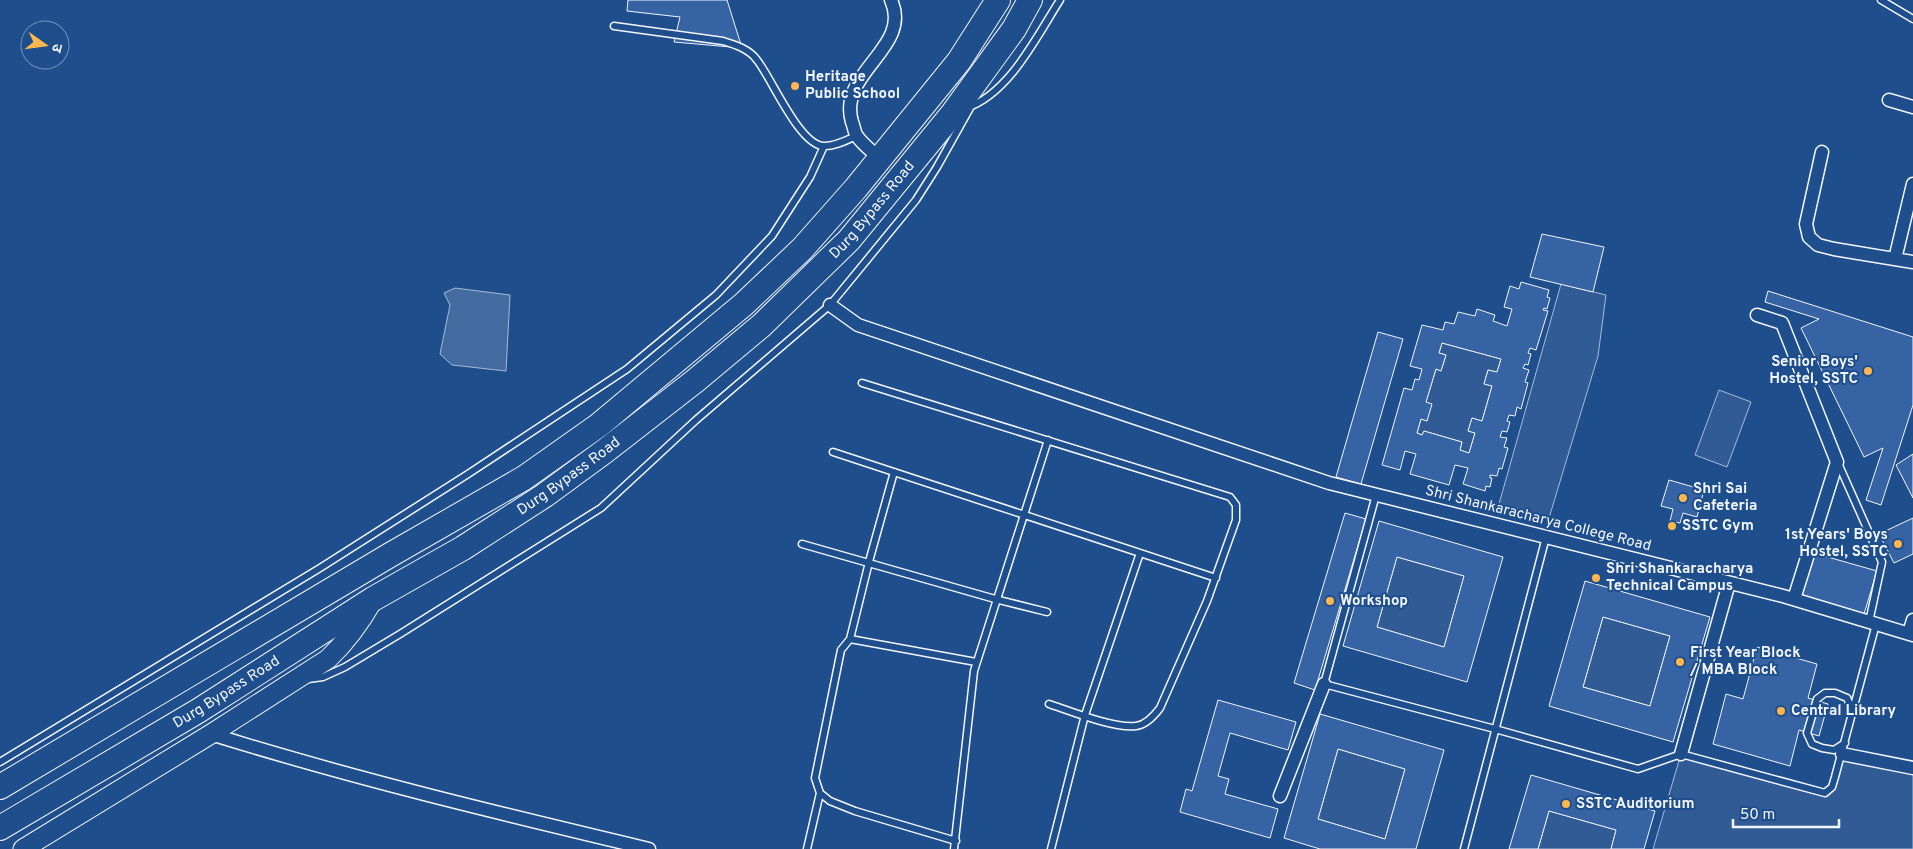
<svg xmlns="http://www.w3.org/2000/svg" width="1913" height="849" viewBox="0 0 1913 849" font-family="Overpass,'Noto Sans Devanagari',sans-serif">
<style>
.built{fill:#305b95;stroke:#a8bbd7}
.water{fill:#446ba0;stroke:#a8bbd7}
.building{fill:#3563a3;stroke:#f2f6ff;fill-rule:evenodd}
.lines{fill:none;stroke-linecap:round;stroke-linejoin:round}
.lane-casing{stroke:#f2f6ff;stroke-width:9}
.street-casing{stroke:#f2f6ff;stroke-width:15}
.secondary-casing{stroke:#f2f6ff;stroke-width:21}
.highway-casing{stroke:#f2f6ff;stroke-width:26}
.lane{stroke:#1f4e8c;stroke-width:6}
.street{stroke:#1f4e8c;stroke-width:12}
.secondary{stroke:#1f4e8c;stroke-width:19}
.highway{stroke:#1f4e8c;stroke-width:24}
.poi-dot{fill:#ffb74d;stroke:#1f4e8c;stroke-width:2}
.labels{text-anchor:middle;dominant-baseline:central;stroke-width:4;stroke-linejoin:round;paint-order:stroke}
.poi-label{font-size:15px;font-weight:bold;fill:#f2f6ff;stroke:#1f4e8c;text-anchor:start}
.street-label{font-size:15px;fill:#f2f6ff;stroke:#1f4e8c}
</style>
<rect width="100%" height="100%" fill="#1f4e8c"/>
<!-- built -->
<path class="built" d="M1561,284L1606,295L1598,356L1549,518L1499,504Z
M1442,343L1501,359L1497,372L1488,370L1484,384L1492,386L1482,421L1472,418L1468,431L1475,433L1469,453L1460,450L1462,442L1424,431L1422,435L1417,433L1421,419L1427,421L1426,402L1436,369L1441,371L1446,355L1439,353Z
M1719,390L1751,402L1727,467L1695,455Z
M1397,557L1464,576L1444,647L1377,627Z
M1603,617L1670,636L1650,706L1583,687Z
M1338,749L1405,769L1385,839L1318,819Z
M1681,754L1824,793L1832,787L1842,754L1913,768V849H1653Z
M1549,811L1616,830L1611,849H1538Z"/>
<!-- water -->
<path class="water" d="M455,288L510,295L506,371L452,365L440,354L450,305L444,293Z"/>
<!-- building -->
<path class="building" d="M628,0H727L742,48L674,42L680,17L627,11Z
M1542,234L1604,247L1593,292L1530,277Z
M1521,282L1549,290L1547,297L1550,298L1547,309L1544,308L1543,310L1548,311L1536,350L1530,348L1528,353L1531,354L1528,365L1525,364L1523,368L1529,370L1525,382L1528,383L1521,409L1517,407L1515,416L1509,415L1507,421L1510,422L1507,432L1502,431L1500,437L1507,438L1504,447L1508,448L1502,469L1499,468L1497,476L1490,475V478H1492L1490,487L1486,486L1485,491L1463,484L1468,468L1455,465L1449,485L1410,474L1416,454L1405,451L1400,470L1382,465L1404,388L1412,390L1415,379L1419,380L1422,369L1410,366L1422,325L1443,330L1445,322L1454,324L1458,312L1475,316L1477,309L1495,315L1493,321L1507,326L1512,309L1504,307L1510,286L1519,289ZM1442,343L1501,359L1497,372L1488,370L1484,384L1492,386L1482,421L1472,418L1468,431L1475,433L1469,453L1460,450L1462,442L1424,431L1422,435L1417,433L1421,419L1427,421L1432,404L1426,402L1436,369L1441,371L1446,355L1439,353Z
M1768,291L1913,337V405L1881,505L1866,500L1883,448L1864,457L1801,328L1819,319L1765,302Z
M1378,332L1403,339L1361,484L1336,477Z
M1913,454V498L1896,465Z
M1669,480L1704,490L1697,517L1683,513L1680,523L1670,521L1673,509L1661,506Z
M1345,513L1366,519L1315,690L1294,683Z
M1913,518V554L1894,563L1879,534Z
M1379,521L1503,557L1467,682L1343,646ZM1397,557L1464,576L1444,647L1377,627Z
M1810,552L1877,571L1864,614L1798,595Z
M1585,581L1710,617L1673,742L1549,706ZM1603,617L1670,636L1650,706L1583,687Z
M1757,647L1817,664L1808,698L1828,704L1819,736L1799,730L1790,766L1713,744L1726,694L1743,699Z
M1218,700L1296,722L1288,750L1230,733L1218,776L1229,779L1225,794L1278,809L1270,838L1180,812L1186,789L1192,791Z
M1320,714L1444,750L1416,849H1320L1284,838ZM1338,749L1405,769L1385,839L1318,819Z
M1531,775L1655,811L1644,849H1611L1616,830L1549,811L1538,849H1509Z"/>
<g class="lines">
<defs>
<path id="lane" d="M1881,0L1913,19
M614,26L723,41C736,45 749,49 757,60C772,79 799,144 823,146C834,147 847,140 856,136
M966,108C1009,94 1037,36 1060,0
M862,383L1230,497L1236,505V520L1207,601L1160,708C1154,716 1146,725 1136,726C1115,729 1070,711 1049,704
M833,452L1216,578
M1838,463L1882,562L1869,622
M1376,495L1324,684L1495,729L1638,769L1681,754L1825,793L1832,787L1835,777L1876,624
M802,544L995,599L1047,612
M850,639L870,558L894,472
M308,679L323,677L345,667L400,634L601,508L696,420L830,305L916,200L937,167L970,108
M1845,743L1834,750L1822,748L1812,744L1807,733L1817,699L1825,693H1835L1847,698L1853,711
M0,762L320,568L468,474L627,369L716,295L772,236L810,177L824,146
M956,841L855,811L830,801L820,793L815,778L841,650L850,639L976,662
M807,849L820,793
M954,849L974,671L1048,440
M1051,849L1085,715L1140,553
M1464,849L1546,537"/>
<path id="street" d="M1889,100L1913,107
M1822,152L1806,224L1809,237L1818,245L1834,249L1913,262
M879,158C872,151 862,144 857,136C854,132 854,126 852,122C837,72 913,48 891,0
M1895,259L1913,184
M830,305L858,325L1329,483L1783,596L1913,635
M1757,315L1782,323L1837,462L1794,599
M1909,633L1913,620
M211,734C355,779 502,814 649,849
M1681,754L1729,583
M1842,754L1913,768
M1280,796L1324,684"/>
<path id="secondary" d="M23,849L211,734L328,659C347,641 360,623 373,600"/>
<g id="highway">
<path d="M0,787L390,555L524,478L599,425L744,304L802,249L856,188L959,61L998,0"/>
<path id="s1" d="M0,828L198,711L373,599L463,548L545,495L605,451L695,381L762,325L849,240L953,113L1014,29L1030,0"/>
</g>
</defs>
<!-- lane casing -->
<use href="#lane" class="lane-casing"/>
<!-- street casing -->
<use href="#street" class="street-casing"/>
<!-- secondary casing -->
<use href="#secondary" class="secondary-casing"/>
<!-- highway casing -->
<use href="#highway" class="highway-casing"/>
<!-- lane -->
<use href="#lane" class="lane"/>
<!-- street -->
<use href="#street" class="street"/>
<!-- secondary -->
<use href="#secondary" class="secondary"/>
<!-- highway -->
<use href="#highway" class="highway"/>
</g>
<!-- markers -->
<g class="poi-dot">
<circle cx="795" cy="86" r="5"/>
<circle cx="1868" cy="371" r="5"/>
<circle cx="1683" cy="498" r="5"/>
<circle cx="1672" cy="526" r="5"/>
<circle cx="1898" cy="544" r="5"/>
<circle cx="1596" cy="578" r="5"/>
<circle cx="1330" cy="601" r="5"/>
<circle cx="1680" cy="662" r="5"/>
<circle cx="1781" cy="711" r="5"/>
<circle cx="1566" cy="804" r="5"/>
</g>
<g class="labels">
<!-- poi labels -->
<g class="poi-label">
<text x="805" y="77">Heritage<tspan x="805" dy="17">Public School</tspan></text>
<text x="1858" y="362" text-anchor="end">Senior Boys'<tspan x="1858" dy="17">Hostel, SSTC</tspan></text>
<text x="1693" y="489">Shri Sai<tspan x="1693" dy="17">Cafeteria</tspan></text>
<text x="1682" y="526">SSTC Gym</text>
<text x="1888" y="535" text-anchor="end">1st Years' Boys<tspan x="1888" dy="17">Hostel, SSTC</tspan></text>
<text x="1606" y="569">Shri Shankaracharya<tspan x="1606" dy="17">Technical Campus</tspan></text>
<text x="1340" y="601">Workshop</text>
<text x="1690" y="653">First Year Block<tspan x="1690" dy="17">/ MBA Block</tspan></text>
<text x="1791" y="711">Central Library</text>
<text x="1576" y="804">SSTC Auditorium</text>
</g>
<!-- street labels -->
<g class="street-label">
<text stroke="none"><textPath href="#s1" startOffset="1074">Durg Bypass Road</textPath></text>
<text stroke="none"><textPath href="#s1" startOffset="669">Durg Bypass Road</textPath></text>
<text transform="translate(1538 519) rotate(14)">Shri Shankaracharya College Road</text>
<text stroke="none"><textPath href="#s1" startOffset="264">Durg Bypass Road</textPath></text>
</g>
</g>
<!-- north arrow -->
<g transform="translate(45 45) rotate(104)"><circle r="24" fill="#1f4e8c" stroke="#7391ba"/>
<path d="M0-4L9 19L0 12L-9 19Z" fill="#ffb74d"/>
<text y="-8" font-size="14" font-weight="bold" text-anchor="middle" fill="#f2f6ff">उ</text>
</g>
<!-- scale -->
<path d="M1733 819v8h106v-8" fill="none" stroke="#f2f6ff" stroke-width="2.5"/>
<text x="1740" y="819" font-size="15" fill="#f2f6ff" stroke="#1f4e8c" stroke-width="4" paint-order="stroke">50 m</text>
</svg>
